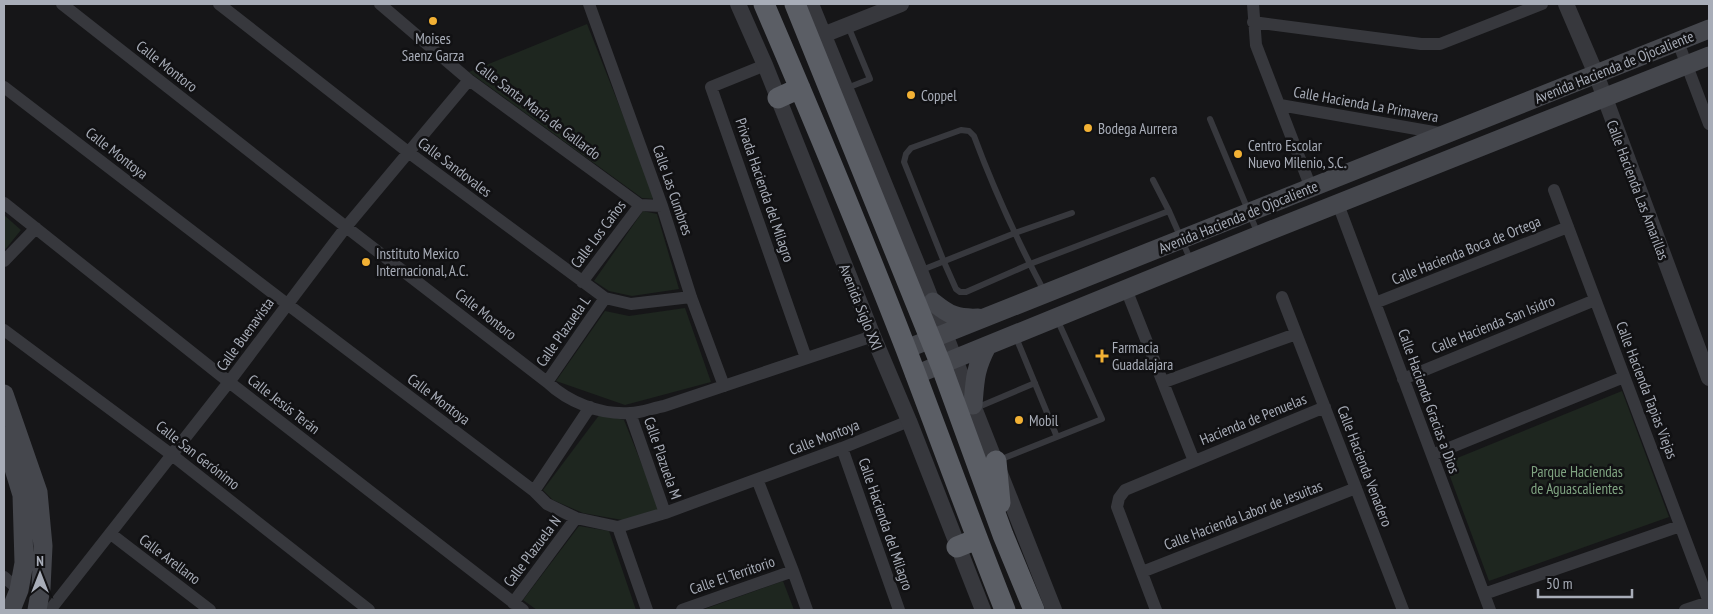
<svg xmlns="http://www.w3.org/2000/svg" width="1713" height="614" viewBox="0 0 1713 614" font-family="'PT Sans Narrow',sans-serif">
<style>
.green{fill:#1e261f}
.lines{fill:none;stroke-linecap:round;stroke-linejoin:round}
.service{stroke:#37383d;stroke-width:6}
.minor{stroke:#37383d;stroke-width:12}
.tertiary{stroke:#37383d;stroke-width:16}
.secondary{stroke:#45474d;stroke-width:19}
.trunk{stroke:#5b5e65;stroke-width:21}
.poi-dot{fill:#f2b134;stroke:#111113;stroke-width:2}
.labels{text-anchor:middle;dominant-baseline:central;stroke-width:5;stroke-linejoin:round;paint-order:stroke}
.poi-label{font-size:15px;fill:#a8adb8;stroke:#111113;text-anchor:start}
.street-label{font-size:15px;fill:#a8adb8;stroke:#111113}
.park-label{font-size:15px;fill:#7fa381;stroke:#111113}
</style>
<rect width="100%" height="100%" fill="#161618"/>
<!-- green -->
<path class="green" d="M587,24L656,199L642,198L469,72Z
M643,211L657,214L679,289L632,296L609,291L594,281Z
M4,215L21,230L4,251Z
M685,308L711,382L625,405L556,381L605,311L629,316Z
M1622,391L1669,517L1489,581L1445,463Z
M600,414L624,420L660,510L622,520L583,513L553,500L543,490Z
M579,526L609,531L636,610H537L523,600Z
M783,581L794,610H702Z"/>
<g class="lines">
<!-- service -->
<path class="service" d="M847,88L870,79L848,26
M1210,119L1258,234
M1153,180L1169,211L1191,261
M922,270L1015,233L1072,213
M1045,293C1018,242 994,190 974,136L969,131L961,130L911,148L906,154L904,162L944,262L956,289L960,292H966L1030,264L1169,211
M1015,335L1057,437
M976,408L1035,383
M999,460L1102,419L1057,319"/>
<!-- minor -->
<path class="minor" d="M62,4L346,227L547,382C568,402 600,415 630,413C641,413 653,408 664,406L873,336
M219,4L408,152L605,298L631,304L691,297
M380,4L469,80L640,205L662,206
M589,4L662,206L691,297L724,386
M1253,4L1256,45L1311,188
M1253,22L1421,44H1440L1542,4
M1678,42L1709,124
M765,65L711,87L806,358
M4,87L287,304L534,491L547,504L576,518L618,527L665,513L842,448L909,421
M1280,105L1445,134
M1554,190L1709,602
M4,203L229,382L523,610
M1338,204L1490,610
M4,261L36,228
M582,282L640,205
M1126,289L1194,461
M1282,297L1403,610
M1375,303L1568,227
M4,330L172,455L369,610
M1403,379L1595,300
M547,382L605,298
M1164,382L1296,334
M630,413L665,513
M842,448L899,610
M1432,455L1624,377
M757,479L793,571L807,610
M534,491L590,407
M618,527L647,610
M111,534L210,610
M1142,572L1356,488
M4,577L19,590
M1484,594L1680,526
M513,603L576,518
M50,610L229,382L346,227L469,80
M682,610L793,571
M1156,610L1117,507L1119,498L1125,490L1325,407
M1685,610L1709,602"/>
<!-- tertiary -->
<path class="tertiary" d="M738,4L765,65L873,336L909,421L983,610
M811,4L920,271L1054,610
M1566,4L1596,74L1709,378
M823,35L901,4"/>
<!-- secondary -->
<path class="secondary" d="M933,302C949,315 957,319 978,318
M906,349L1709,29
M915,375L1259,235L1709,56
M4,394L38,492L43,546L41,588L37,610
M973,405C975,379 975,369 987,346
M4,436L22,495L24,563L19,590L11,610"/>
<!-- trunk -->
<path class="trunk" d="M764,4C813,118 861,233 906,349C939,436 971,524 1005,610
M795,4L941,365L1003,535L1034,610
M778,98L800,88
M996,461L1000,503
M957,547L977,539"/>
</g>
<!-- markers -->
<g class="poi-dot">
<circle cx="433" cy="21" r="5"/>
<circle cx="911" cy="95" r="5"/>
<circle cx="1088" cy="128" r="5"/>
<circle cx="1238" cy="154" r="5"/>
<circle cx="366" cy="262" r="5"/>
<path d="M1099.5 348.5h5v5h5v5h-5v5h-5v-5h-5v-5h5z"/>
<circle cx="1019" cy="420" r="5"/>
</g>
<g class="labels">
<!-- poi labels -->
<g class="poi-label">
<text x="433" y="38" text-anchor="middle">Moises<tspan x="433" dy="17">Saenz Garza</tspan></text>
<text x="921" y="95">Coppel</text>
<text x="1098" y="128">Bodega Aurrera</text>
<text x="1248" y="145">Centro Escolar<tspan x="1248" dy="17">Nuevo Milenio, S.C.</tspan></text>
<text x="376" y="253">Instituto Mexico<tspan x="376" dy="17">Internacional, A.C.</tspan></text>
<text x="1112" y="347">Farmacia<tspan x="1112" dy="17">Guadalajara</tspan></text>
<text x="1029" y="420">Mobil</text>
</g>
<!-- street labels -->
<g class="street-label">
<text transform="translate(167 66) rotate(38)">Calle Montoro</text>
<text transform="translate(1614 67) rotate(-22)">Avenida Hacienda de Ojocaliente</text>
<text transform="translate(1366 104) rotate(10)">Calle Hacienda La Primavera</text>
<text transform="translate(538 110) rotate(37)">Calle Santa María de Gallardo</text>
<text transform="translate(117 153) rotate(38)">Calle Montoya</text>
<text transform="translate(455 167) rotate(37)">Calle Sandovales</text>
<text transform="translate(673 190) rotate(71)">Calle Las Cumbres</text>
<text transform="translate(765 190) rotate(71)">Privada Hacienda del Milagro</text>
<text transform="translate(1638 190) rotate(69)">Calle Hacienda Las Amarillas</text>
<text transform="translate(1238 217) rotate(-22)">Avenida Hacienda de Ojocaliente</text>
<text transform="translate(598 234) rotate(-53)">Calle Los Caños</text>
<text transform="translate(1466 250) rotate(-22)">Calle Hacienda Boca de Ortega</text>
<text transform="translate(861 307) rotate(68)">Avenida Siglo XXI</text>
<text transform="translate(486 314) rotate(38)">Calle Montoro</text>
<text transform="translate(1493 324) rotate(-22)">Calle Hacienda San Isidro</text>
<text transform="translate(563 331) rotate(-55)">Calle Plazuela L</text>
<text transform="translate(245 334) rotate(-54)">Calle Buenavista</text>
<text transform="translate(1647 390) rotate(69)">Calle Hacienda Tapias Viejas</text>
<text transform="translate(439 399) rotate(37)">Calle Montoya</text>
<text transform="translate(1429 401) rotate(70)">Calle Hacienda Gracias a Dios</text>
<text transform="translate(284 404) rotate(38)">Calle Jesús Terán</text>
<text transform="translate(1253 419) rotate(-22)">Hacienda de Penuelas</text>
<text transform="translate(824 437) rotate(-21)">Calle Montoya</text>
<text transform="translate(198 455) rotate(38)">Calle San Gerónimo</text>
<text transform="translate(663 458) rotate(71)">Calle Plazuela M</text>
<text transform="translate(1365 466) rotate(69)">Calle Hacienda Venadero</text>
<text transform="translate(1243 515) rotate(-21)">Calle Hacienda Labor de Jesuitas</text>
<text transform="translate(886 524) rotate(71)">Calle Hacienda del Milagro</text>
<text transform="translate(532 551) rotate(-53)">Calle Plazuela N</text>
<text transform="translate(170 559) rotate(37)">Calle Arellano</text>
<text transform="translate(732 575) rotate(-19)">Calle El Territorio</text>
</g>
<!-- park labels -->
<g class="park-label">
<text x="1577" y="471">Parque Haciendas<tspan x="1577" dy="17">de Aguascalientes</tspan></text>
</g>
</g>
<!-- border -->
<rect width="1713" height="614" fill="none" stroke="#a8adb8" stroke-width="10"/>
<!-- north arrow -->
<g transform="translate(40 574)" stroke="#111113" stroke-width="4" paint-order="stroke">
<path d="M0-4L9 19L0 12L-9 19Z" fill="#a8adb8"/>
<text y="-8" font-size="14" font-weight="bold" text-anchor="middle" fill="#a8adb8">N</text>
</g>
<!-- scale -->
<path d="M1538 589v8h94v-8" fill="none" stroke="#a8adb8" stroke-width="2.5"/>
<text x="1546" y="589" font-size="15" fill="#a8adb8" stroke="#111113" stroke-width="4" paint-order="stroke">50 m</text>
</svg>
